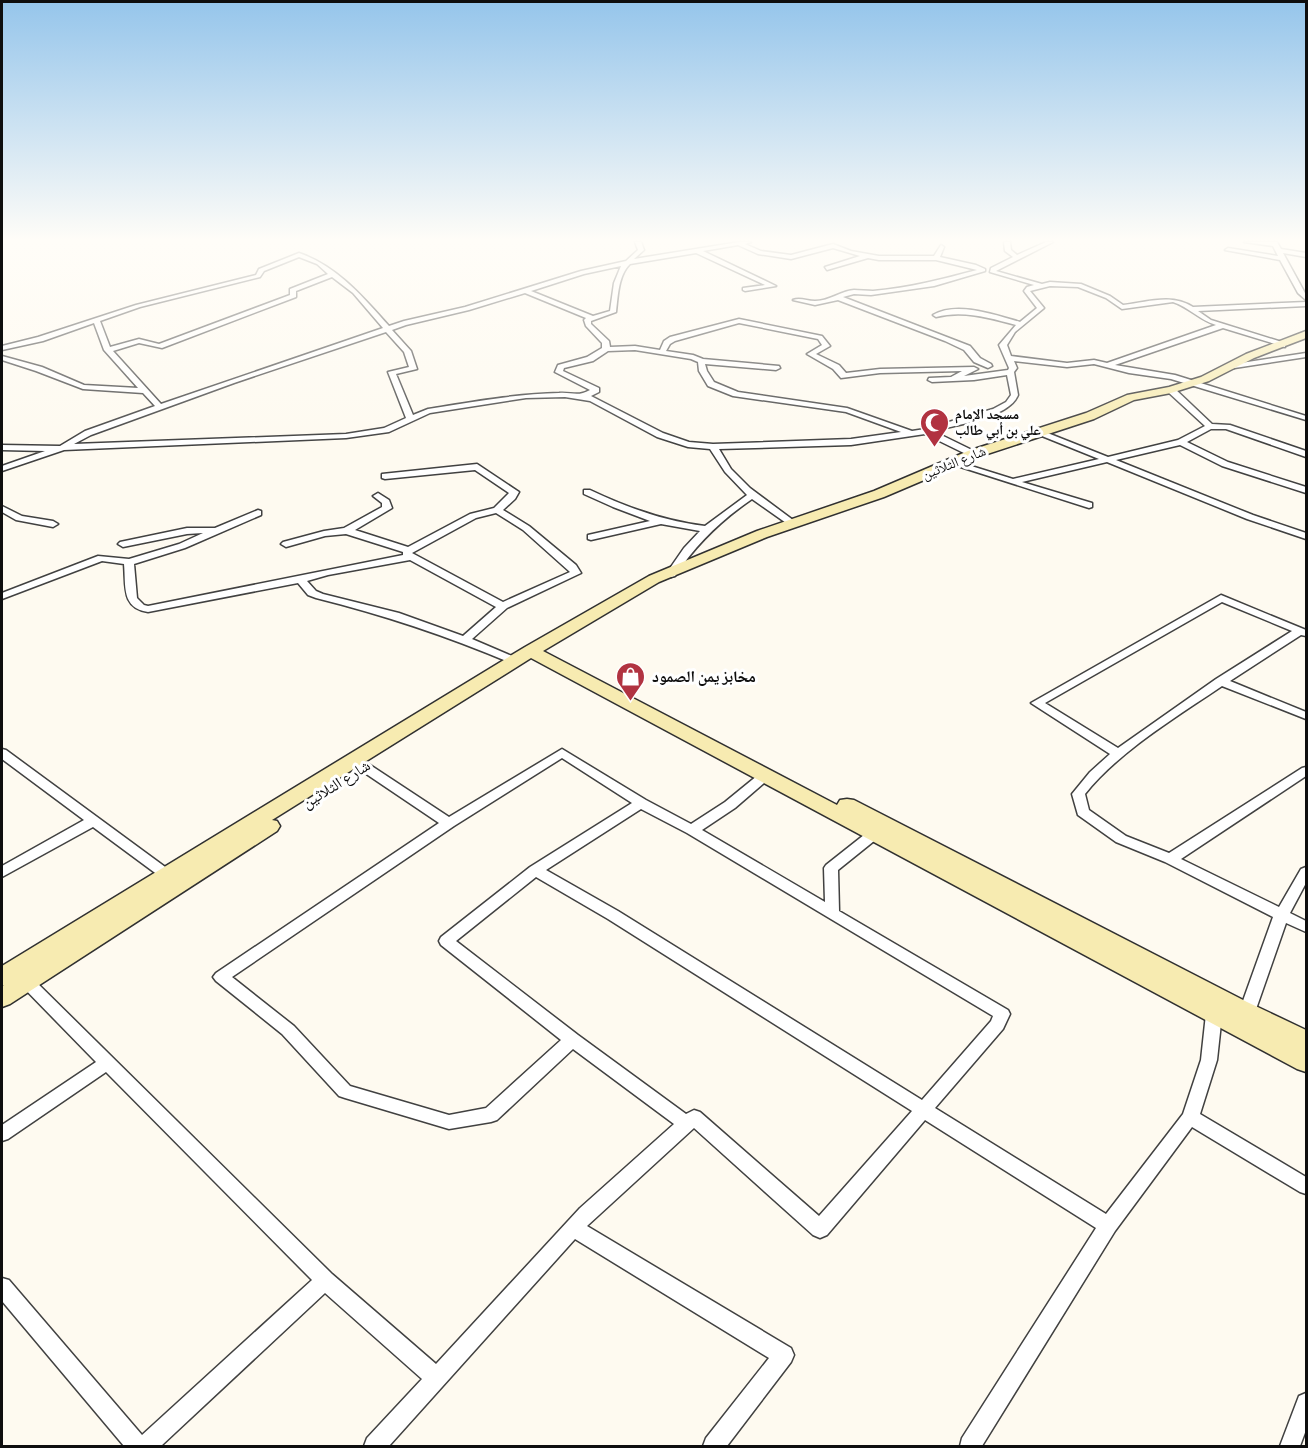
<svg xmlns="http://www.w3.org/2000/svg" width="1308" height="1448" viewBox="0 0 1308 1448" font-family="Bitter,'Noto Naskh Arabic',serif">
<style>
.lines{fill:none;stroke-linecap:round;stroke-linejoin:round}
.street-casing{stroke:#414141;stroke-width:3}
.secondary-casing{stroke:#303030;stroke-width:3}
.street{fill:#fff;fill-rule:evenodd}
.secondary{fill:#f7ebb1;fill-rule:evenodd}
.labels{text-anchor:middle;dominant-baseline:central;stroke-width:6;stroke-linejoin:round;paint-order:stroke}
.far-poi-label{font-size:14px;font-weight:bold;fill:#0e0e0e;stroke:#fff;text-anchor:start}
.far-street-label{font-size:14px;fill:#0e0e0e;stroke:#fff}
.poi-label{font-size:16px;font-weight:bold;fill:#0e0e0e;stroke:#fff;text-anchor:start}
.street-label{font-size:16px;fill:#0e0e0e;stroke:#fff}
</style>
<rect width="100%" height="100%" fill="#fefaf0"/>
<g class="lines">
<defs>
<path id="street" d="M635,242H641L644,250L634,259L739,242H751L745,244L761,251L791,255L833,244L851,251L879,256H934L941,245L944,247L940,257L976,265L985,269V271L934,286L871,295L854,294L843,297L970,346L980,358L991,364L992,366L988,368L974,362L964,350L945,341L838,300L815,305L793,300C800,297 807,301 815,301C830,301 840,291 854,290C860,290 867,291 873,291C909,288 943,279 977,270L936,260H879L868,258L827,270L825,267L860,256L833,248L791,259L758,254L738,245L703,251L776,286L745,291L743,290V288L765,285L696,253L630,264C618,276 618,296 616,312L591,321V324L609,341L610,347L635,346L660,350L664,341L670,337L739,319L822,336L830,346L816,354L839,365L846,373L880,369L974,367L978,369L964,376L1008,370L1009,368L999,345L1016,325C990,318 963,310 936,317L933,315C957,301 995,315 1020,322L1037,308L1024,291L1027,287L1034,285L990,272L991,268L1013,257L1005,251L1004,242H1010L1011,250L1017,255L1046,242H1053L996,271L1042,284L1050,282L1081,284L1110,296L1123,305C1147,302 1172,293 1193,307L1306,302V306L1198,311L1211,320L1285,343V347L1223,328L1115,365L1175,375L1306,416V420L1171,379L1129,373L1094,364L1067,367L1014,361L1017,368L1014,372L1018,395C1009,418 956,425 933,431L976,452V456H970L925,434L851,445L719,449L731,469L750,488L797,523L795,525H789L752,499C720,521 696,544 675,576L671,577L666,574L684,548L700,531L661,524L591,540L588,539V535L650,521L613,507L584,494V490H590C628,508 664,521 705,526L747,495L725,472L710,449L688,447L657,437L590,401L565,397L526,398L430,413L389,432L346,438L64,450L2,471V466L45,451L2,450V445L60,446L85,431L155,406L143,393L83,389L36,371L2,360V356L42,367L84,385L138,388L104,350L94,323L43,341L2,350V346L38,337L136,305L256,275L259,269L299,253C337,266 363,297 389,326L404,321L465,307L581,271L626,261L638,250ZM299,257L317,264L328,274L290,289V295L159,344L139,339L110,347L100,321L140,307L260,277L264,271ZM621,266L614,283L610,311L593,316L531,291L584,274ZM332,277L353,293L383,328L161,404L113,351L139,343L162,348L296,297V291ZM1050,286L1078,287L1106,298L1122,309L1173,302C1189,307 1199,320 1216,325L1107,363L1094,360L1067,363L1011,356L1007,345L1015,332L1044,308L1030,291ZM525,293L586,318L584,320L586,326L602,343V348L587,357L558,365L555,372L590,390C578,397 572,392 559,393C515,394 472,402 428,409L413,415L396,374L417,369L411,351L392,330L406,325L469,310ZM739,323L818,339L822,345L807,354L833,369L841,378L880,373L962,371L951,377L929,378L928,380L932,382L974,380L1007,375L1011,395L1006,402L993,409L925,429L912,431L847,408L738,392L714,382L707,371L705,364L776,370L780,368L779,366L703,359L693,355L666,351L670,344L675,341ZM386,332L404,352L409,367L388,372L406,418L384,428L346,434L74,444L91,435L234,383ZM635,350L691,359L698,362L699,371L708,386L733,396L846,412L901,432L851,439L713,444L689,442L663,433L591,396L599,392V388L563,371L564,368L593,361L608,351Z
M1244,242H1277L1281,249L1306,253V257L1283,253L1306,295V300L1298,293L1280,260L1225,250L1228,248L1278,256L1273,246Z
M1306,353V357L1228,369L1224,367L1228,365Z
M1168,388H1174L1212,424L1230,425L1306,451V457L1226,429H1211L1187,442L1228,462L1306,487V493L1222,466L1180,445L1116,460L1253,515L1306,533V539L1247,519L1107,462L1022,482L1092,503V507L1089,508L948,463L952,460L1013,479L1099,459L1037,434V430H1040L1108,457L1178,440L1205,426L1168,392Z
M477,464L519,492L515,499L503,510L529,526L576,565L581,573L507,608L472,639L519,659L521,661L519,663H511C447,636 384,615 316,598L308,595L298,583L148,612C121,608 126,586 124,564L102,561L2,599V593L98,556L129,559L179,544L203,533L187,534L123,547L118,544L120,542L187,528H215L258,510L261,511V515L185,548L134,564L137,598L144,605L148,606L403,555V552L346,534L325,536L286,547L281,544L283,542L324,531L344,528L382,507V503L373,496L378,493L389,500L392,508L355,530L408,547L470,514L494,508L509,493L475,470L385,479L382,478V474ZM496,513L523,530L570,572L503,602L412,553L476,518ZM410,560L496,607L463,636L399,613L323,594L316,591L307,581L328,575Z
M2,506L22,516L53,521L58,524L53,527L16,520L2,512Z
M1221,595L1306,630V636L1301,635L1230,681L1306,712V719L1222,686C1178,716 1118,752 1085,794L1089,810L1126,836L1169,853L1302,768L1306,767V776L1181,859L1279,907L1301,869L1306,867V883L1290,913L1306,921V932L1286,923L1255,1012L1253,1016L1247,1018L1241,1016L1239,1012L1273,917L1165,862L1116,842L1078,815L1072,794L1090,772L1110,754L1031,703ZM1222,602L1292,631L1216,679L1118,748L1045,703Z
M2,749L6,750L172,872L174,875L172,878H162L93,827L2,877V866L84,820L2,759Z
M562,749L646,800L691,824L725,802L763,771H771L773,774L771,777L735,808L702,830L825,902L824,868L826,865L869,831H879L881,834L879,837L838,870L839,911L1008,1010L1010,1014L1003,1029L935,1108L1106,1214L1183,1114L1201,1060L1206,1014L1208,1010L1214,1008L1220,1010L1222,1014L1217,1060L1200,1114L1306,1177V1194L1300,1192L1192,1127L1115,1231L982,1446H960L962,1438L1096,1228L925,1120L827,1235L820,1238L813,1235L694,1128L587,1226L791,1348L794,1355L791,1362L727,1446H703L706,1438L769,1358L575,1239L389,1446H364L367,1438L422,1379L325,1293L161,1446H124L2,1301V1278L9,1280L142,1435L312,1280L106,1072L8,1139L2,1141V1125L96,1062L17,981L14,977L17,973L22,971L27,973L332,1274L436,1364L580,1208L674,1124L573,1049L497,1120L491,1122L449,1129L345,1098L339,1096L282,1034L216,981L213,977L216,973L439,823L350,763L348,760L350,757H358L449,817ZM562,758L632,803L530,867L441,937L439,941L441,945L561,1040L486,1108L449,1115L350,1086L294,1026L232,977L454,826ZM641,809L687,833L993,1016L991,1021L922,1100L618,911L546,870ZM536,877L608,919L912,1111L819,1216L700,1112L694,1110L686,1114L578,1035L456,941Z
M1306,1393V1430L1300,1446H1280L1299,1396Z"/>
<path id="secondary" d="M1306,331V338L1254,358L1209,381L1171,393L1134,400L1094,419L978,457L884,497L767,537L659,582L543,651L837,805L840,800L847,799L854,800L1247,1002L1306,1030V1072L1297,1069L531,658L272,820L277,821L280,826L277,831L10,1004L2,1007V987L4,985L2,986V966L525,647L649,576L757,531L874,491L968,451L1086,413L1127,395L1169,387L1201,377L1246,354Z"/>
</defs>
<!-- street casing -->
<use href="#street" class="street-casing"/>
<!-- secondary casing -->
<use href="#secondary" class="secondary-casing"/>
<!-- street -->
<use href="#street" class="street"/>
<!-- secondary -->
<use href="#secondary" class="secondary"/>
</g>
<!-- sky -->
<linearGradient id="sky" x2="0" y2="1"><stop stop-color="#95c5eb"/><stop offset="0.54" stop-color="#fffdf8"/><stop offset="1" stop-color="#fffdf8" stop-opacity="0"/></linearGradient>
<rect width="1308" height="445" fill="url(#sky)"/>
<!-- icons -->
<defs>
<symbol id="mosque-pin" viewBox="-11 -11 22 30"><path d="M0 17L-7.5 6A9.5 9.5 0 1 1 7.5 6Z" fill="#b13341" stroke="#fff"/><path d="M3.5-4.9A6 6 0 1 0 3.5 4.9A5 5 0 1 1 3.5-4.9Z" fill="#fff"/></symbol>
<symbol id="shop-pin" viewBox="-11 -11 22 30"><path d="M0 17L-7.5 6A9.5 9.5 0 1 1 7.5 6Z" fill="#b13341" stroke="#fff"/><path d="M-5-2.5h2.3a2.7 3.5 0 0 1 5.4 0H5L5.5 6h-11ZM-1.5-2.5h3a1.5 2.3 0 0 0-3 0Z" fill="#fff"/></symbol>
</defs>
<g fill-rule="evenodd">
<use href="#mosque-pin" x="918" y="406" width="33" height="45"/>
<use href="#shop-pin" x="614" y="660" width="33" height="45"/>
</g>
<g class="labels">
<!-- far-poi labels -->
<g class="far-poi-label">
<text x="955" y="414">مسجد الإمام<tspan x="955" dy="16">علي بن أبي طالب</tspan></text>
</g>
<!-- far-street labels -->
<g class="far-street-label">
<text transform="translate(954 463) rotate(-22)">شارع الثلاثين</text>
</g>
<!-- poi labels -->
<g class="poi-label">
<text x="652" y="676">مخابز يمن الصمود</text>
</g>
<!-- street labels -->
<g class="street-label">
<text transform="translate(336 784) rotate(-32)">شارع الثلاثين</text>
</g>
</g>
<!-- border -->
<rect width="1308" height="1448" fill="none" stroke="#0e0e0e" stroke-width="6"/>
</svg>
